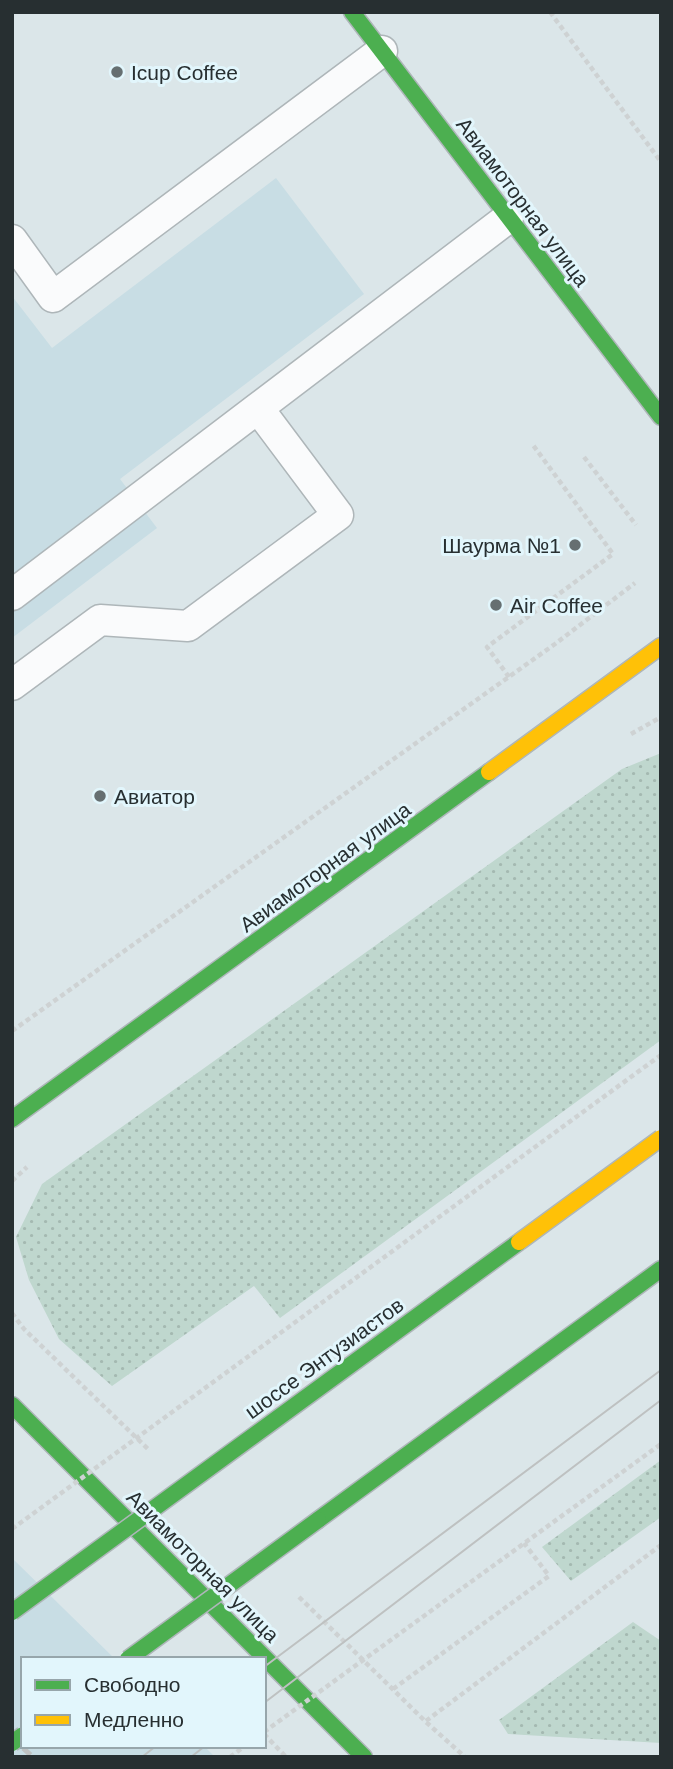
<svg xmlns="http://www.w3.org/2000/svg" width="673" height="1769" viewBox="0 0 673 1769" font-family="Helvetica,sans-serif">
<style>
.built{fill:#c8dde4}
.grass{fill:url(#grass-dots)}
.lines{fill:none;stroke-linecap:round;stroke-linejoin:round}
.lane-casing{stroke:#aeb6b9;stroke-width:33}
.fast-casing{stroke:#aeb6b9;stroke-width:19}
.slow-casing{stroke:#aeb6b9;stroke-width:19}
.path{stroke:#ced2d3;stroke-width:4.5;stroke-dasharray:5 3.5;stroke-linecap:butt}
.lane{stroke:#fafbfc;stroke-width:30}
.fast{stroke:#4caf50;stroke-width:16}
.slow{stroke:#ffc107;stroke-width:16}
.tram{stroke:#bec1c1;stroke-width:2}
.rail{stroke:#bec1c1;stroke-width:5;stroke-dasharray:10 5;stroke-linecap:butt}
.fast-bridge-casing{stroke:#aeb6b9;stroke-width:19;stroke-linecap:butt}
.slow-bridge-casing{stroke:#aeb6b9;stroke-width:19;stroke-linecap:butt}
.path-bridge{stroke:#ced2d3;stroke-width:4.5;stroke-dasharray:5 3.5;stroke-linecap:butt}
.fast-bridge{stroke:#4caf50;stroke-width:16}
.slow-bridge{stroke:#ffc107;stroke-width:16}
.poi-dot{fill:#666f71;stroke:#e2f6fc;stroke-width:2.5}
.labels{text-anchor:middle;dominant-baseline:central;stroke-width:6;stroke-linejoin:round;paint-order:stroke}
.poi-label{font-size:21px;fill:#272f31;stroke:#e2f6fc;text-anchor:start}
.street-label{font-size:21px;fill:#272f31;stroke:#e2f6fc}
</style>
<defs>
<pattern id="grass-dots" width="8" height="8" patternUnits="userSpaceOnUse" patternTransform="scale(1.75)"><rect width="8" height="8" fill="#bfd7ce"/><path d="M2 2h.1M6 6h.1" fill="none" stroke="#a4b9b1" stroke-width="1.8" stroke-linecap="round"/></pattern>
</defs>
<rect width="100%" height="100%" fill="#dbe6e9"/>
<!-- built -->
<path class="built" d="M276,178L364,294L120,479L157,528L12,638V296L52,348Z
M12,1558L115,1659H23V1746H204L215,1757H12Z"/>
<!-- grass -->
<path class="grass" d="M661,753V1040L280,1318L254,1286L112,1386L59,1339L29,1280L16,1237L42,1184L622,769Z
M661,1460V1517L571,1581L542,1547Z
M633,1622L661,1641V1743L508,1734L499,1720Z"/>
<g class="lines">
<defs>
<path id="lane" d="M12,240L53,297L382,51
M12,595L258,408
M12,685L100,620L188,626L338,515L258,408L508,218"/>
<path id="fast" d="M352,12L661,417
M12,1119L489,772
M12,1405L364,1757
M318,1520L661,1269"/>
<path id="slow" d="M489,772L661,646"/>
</defs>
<!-- lane casing -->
<use href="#lane" class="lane-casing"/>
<!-- fast casing -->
<use href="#fast" class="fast-casing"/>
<!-- slow casing -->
<use href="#slow" class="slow-casing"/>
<!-- path -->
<path class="path" d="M550,12L661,162
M584,457L636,525
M509,677L487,647L613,554L533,445
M631,734L661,717
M12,1031L555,644L635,583
M12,1181L27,1167
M12,1313L24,1329L150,1451
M299,1597L426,1722L465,1757
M393,1689L549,1576L524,1543
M426,1721L661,1545
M264,1734L286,1757
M230,1757L245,1746"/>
<!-- lane -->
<use href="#lane" class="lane"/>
<!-- fast -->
<use href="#fast" class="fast"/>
<!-- slow -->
<use href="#slow" class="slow"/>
<!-- tram -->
<path class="tram" d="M264,1667L661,1370
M264,1703L661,1400
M142,1757L156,1746
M191,1757L205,1746"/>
<!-- rail -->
<path class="rail" d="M12,1738L33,1757"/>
<defs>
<path id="fast-bridge" d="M12,1612L519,1242
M128,1659L318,1520
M12,1743L23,1735"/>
<path id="slow-bridge" d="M519,1242L661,1138"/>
</defs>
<!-- fast-bridge casing -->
<use href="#fast-bridge" class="fast-bridge-casing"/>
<!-- slow-bridge casing -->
<use href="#slow-bridge" class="slow-bridge-casing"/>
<!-- path-bridge -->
<path class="path-bridge" d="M12,1529L661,1055
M264,1732L661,1444"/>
<!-- fast-bridge -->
<use href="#fast-bridge" class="fast-bridge"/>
<!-- slow-bridge -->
<use href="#slow-bridge" class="slow-bridge"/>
</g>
<!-- markers -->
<g class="poi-dot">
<circle cx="117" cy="72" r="7"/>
<circle cx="575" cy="545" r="7"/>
<circle cx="496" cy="605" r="7"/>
<circle cx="100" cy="796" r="7"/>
</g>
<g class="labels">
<!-- poi labels -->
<g class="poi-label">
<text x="131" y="72">Icup Coffee</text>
<text x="561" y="545" text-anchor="end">Шаурма №1</text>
<text x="510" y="605">Air Coffee</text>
<text x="114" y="796">Авиатор</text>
</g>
<!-- street labels -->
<g class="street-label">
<text transform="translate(523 202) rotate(53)">Авиамоторная улица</text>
<text transform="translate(325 867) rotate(-36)">Авиамоторная улица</text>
<text transform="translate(324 1358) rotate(-36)">шоссе Энтузиастов</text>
<text transform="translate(203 1566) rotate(45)">Авиамоторная улица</text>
</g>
</g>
<!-- border -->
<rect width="673" height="1769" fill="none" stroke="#272f31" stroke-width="28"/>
<!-- legend -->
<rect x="21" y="1657" width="245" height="91" fill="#e2f6fc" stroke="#97a6ab" stroke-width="2"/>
<rect x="35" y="1680" width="35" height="10" fill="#4caf50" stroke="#97a6ab" stroke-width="2"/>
<text x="84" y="1692" font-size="21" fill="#272f31">Свободно</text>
<rect x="35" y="1715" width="35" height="10" fill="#ffc107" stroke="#97a6ab" stroke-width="2"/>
<text x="84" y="1727" font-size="21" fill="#272f31">Медленно</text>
</svg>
